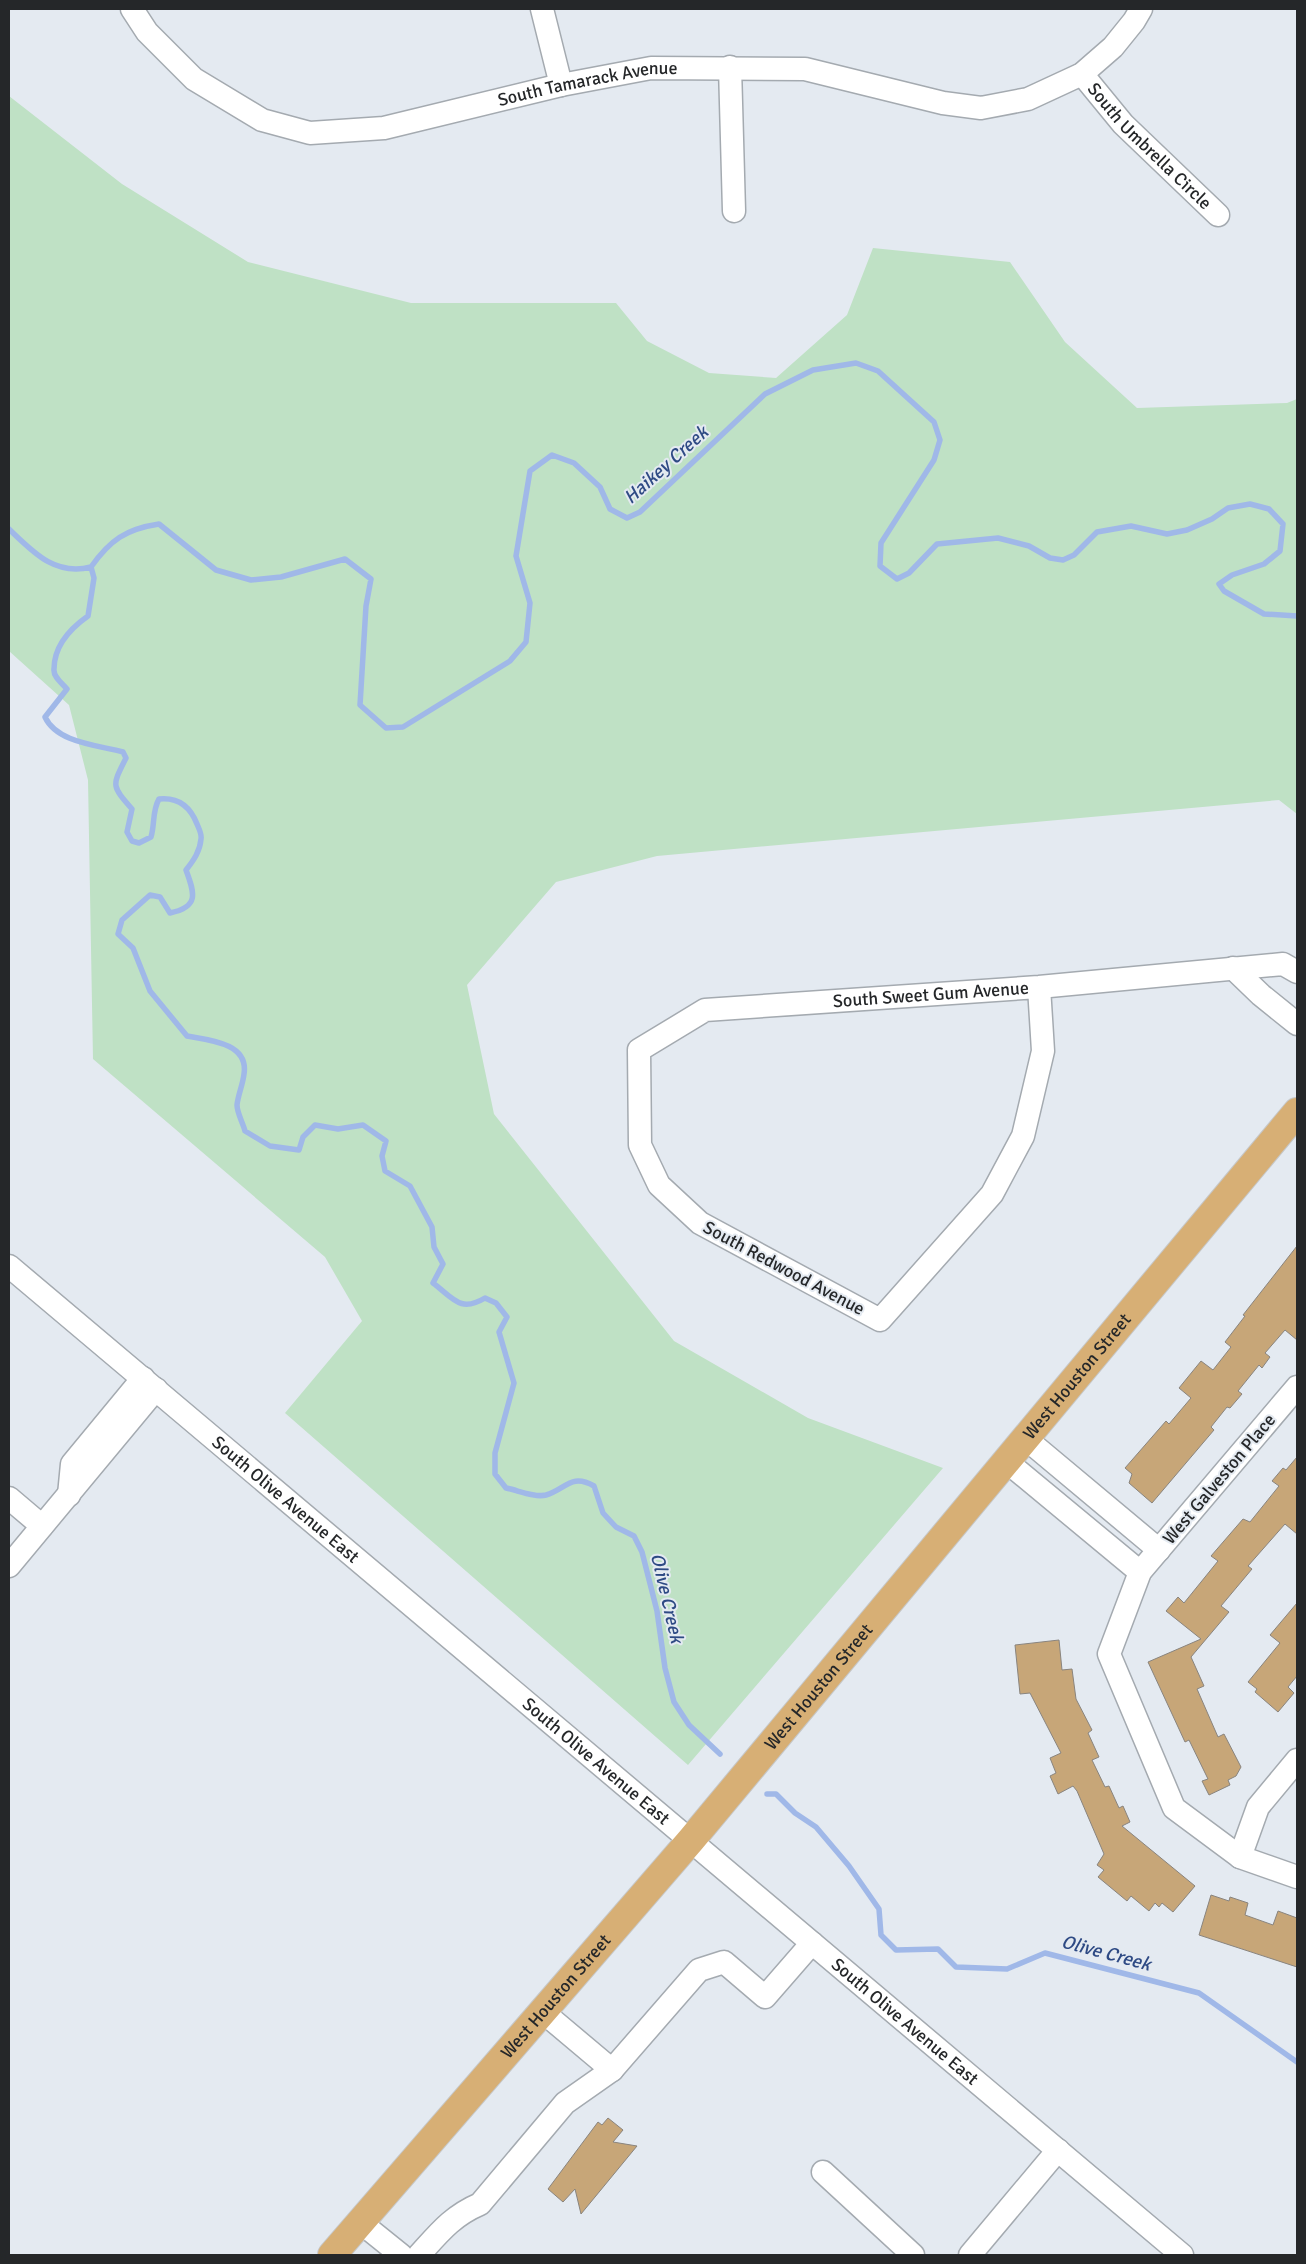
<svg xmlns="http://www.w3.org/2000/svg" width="1306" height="2264" viewBox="0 0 1306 2264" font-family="Signika,sans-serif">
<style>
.green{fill:#bfe1c5}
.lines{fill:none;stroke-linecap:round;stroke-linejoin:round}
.stream{stroke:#a0b8e8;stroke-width:5.5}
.building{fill:#c7a678;stroke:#89847e}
.minor-casing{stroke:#a4aab0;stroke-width:25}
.major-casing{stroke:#c6c7c7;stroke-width:30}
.minor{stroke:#fff;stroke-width:22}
.major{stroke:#d7af75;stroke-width:28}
.labels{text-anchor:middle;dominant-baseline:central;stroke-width:4;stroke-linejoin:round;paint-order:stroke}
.street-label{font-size:18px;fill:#252729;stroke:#e4eaf1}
.water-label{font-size:19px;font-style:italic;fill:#2e4a84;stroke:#e4eaf1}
</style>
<rect width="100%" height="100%" fill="#e4eaf1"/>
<!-- green -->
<path class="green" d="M9,96L122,184L248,262L411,303H616L647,341L709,373L776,378L847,315L873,248L1010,262L1065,342L1137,408L1287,403L1297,399V814L1279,800L657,856L556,882L467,985L494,1114L674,1341L808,1418L943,1468L688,1765L285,1413L362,1321L325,1257L93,1059L88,780L69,705L9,651Z"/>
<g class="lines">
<!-- stream -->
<path class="stream" d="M9,529C34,553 55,576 91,567C110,540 126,529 159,524L216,570L251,580L281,577L345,559L371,579L366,606L360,705L386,728L403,727L510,661L526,642L530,603L516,556L530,471L552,455L574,463L600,487L610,509L627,518L640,512L765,394L813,370L856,363L878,371L934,422L940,440L934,460L881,543L880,566L897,579L909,573L937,544L998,538L1029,546L1050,558L1063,560L1074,555L1097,532L1131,526L1167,534L1187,530L1212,519L1228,508L1250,504L1269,509L1283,524L1280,551L1264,564L1232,575L1219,584L1224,591L1264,614L1297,616
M91,567L94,578L88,616C71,628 54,646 54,669C53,677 62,683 67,689L45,717C57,743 98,745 123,752L126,758C112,786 111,785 132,809L127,832L132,841L139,843L151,837C155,824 152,811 159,799C178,797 190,806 197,824C199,829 202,834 201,839C200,851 194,860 186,870C195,894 199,907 170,913L160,897L150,895L122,920L118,934L133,948L150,991L187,1036C209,1040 249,1043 244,1074C243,1084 238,1095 237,1105C237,1113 243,1123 245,1131L270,1146L299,1150L303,1137L315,1125L338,1129L363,1125L386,1141L382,1156L385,1171L410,1186L432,1227L434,1247L443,1264L433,1283C453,1298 460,1313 485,1298L496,1303L507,1317L499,1332L514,1383L495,1453V1474L506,1488C517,1490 535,1498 546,1495C566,1489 571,1473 594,1486L603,1513L616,1527L634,1536L642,1552L657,1611L665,1668L674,1702L689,1725L720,1754
M767,1794H776L795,1813L816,1827L849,1866L879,1909L881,1935L896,1950L938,1949L956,1967L1007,1969L1045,1953L1199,1993L1297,2062"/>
</g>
<!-- building -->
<path class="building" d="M1297,1246V1340L1285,1330L1265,1353L1270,1357L1262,1368L1259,1365L1238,1391L1242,1394L1230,1408L1227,1407L1211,1427L1214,1430L1152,1503L1129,1483L1132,1474L1125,1468L1166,1421L1169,1424L1191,1398L1179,1388L1201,1361L1213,1370L1231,1347L1225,1342L1245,1316L1243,1315Z
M1297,1457V1534L1285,1524L1248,1566L1252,1569L1221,1606L1229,1612L1191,1657L1204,1686L1197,1689L1218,1737L1224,1734L1241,1767L1236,1776L1228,1780L1230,1785L1209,1795L1202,1781L1208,1779L1189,1740L1185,1742L1148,1662L1201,1639L1166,1611L1178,1597L1184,1603L1218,1561L1211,1556L1243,1519L1250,1522L1279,1486L1272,1481L1283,1468L1286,1470Z
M1297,1603V1676L1288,1687L1294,1693L1278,1712L1255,1692L1257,1689L1248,1682L1280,1643L1270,1635Z
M1059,1640L1062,1670L1072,1669L1076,1699L1092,1730L1088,1733L1099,1757L1092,1760L1105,1787L1109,1786L1119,1808L1123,1806L1130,1822L1122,1826L1195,1886L1173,1912L1162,1903L1159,1907L1155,1903L1149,1911L1131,1896L1127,1901L1098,1877L1104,1870L1097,1865L1104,1854L1077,1791L1073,1786L1058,1794L1050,1776L1056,1773L1050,1758L1061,1753L1030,1693L1020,1694L1015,1645Z
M1211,1895L1229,1901L1230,1897L1248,1903L1245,1915L1273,1925L1278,1911L1297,1918V1967L1199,1935Z
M608,2118L623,2130L613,2142L637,2146L581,2214L575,2189L563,2202L548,2189L598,2122L602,2125Z"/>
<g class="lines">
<defs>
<g id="minor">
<path id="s1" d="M132,9L147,32L194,79L262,120L310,133L384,128L561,85L651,68L805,69L943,103L981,108L1028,99L1082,74L1113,47L1134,21L1141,9"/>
<path d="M542,9L561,85"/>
<path d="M730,67L734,211"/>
<path id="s2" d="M1082,74L1123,124L1218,215"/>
<path d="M1233,968L1261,995L1297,1024"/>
<path id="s3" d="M1039,987L1043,1051L1023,1136L992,1194L880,1320L700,1223L659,1185L640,1145L639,1050L705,1010L1039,987L1283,964L1297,972"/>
<path id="s4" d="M9,1266L1182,2255"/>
<path d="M1297,1387L1140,1572L1109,1654L1174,1808L1240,1857L1297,1877"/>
<path d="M1025,1438L1159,1550"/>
<path d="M1006,1461L1140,1572"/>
<path d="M69,1495L72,1464L143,1378"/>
<path d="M9,1498L42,1526"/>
<path d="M9,1566L156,1389"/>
<path d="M1240,1857L1258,1807L1297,1760"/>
<path d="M543,2012L612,2070L699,1970L724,1962L765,1997L812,1943"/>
<path d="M823,2172L913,2255"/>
<path d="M360,2222L401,2255"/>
<path d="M419,2255C439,2233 452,2216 480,2204L565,2103L612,2070"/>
<path d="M970,2255L1058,2150"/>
</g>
<g id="major">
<path id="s5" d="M332,2255L691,1840L1297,1112"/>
</g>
</defs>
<!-- minor casing -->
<use href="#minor" class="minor-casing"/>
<!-- major casing -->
<use href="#major" class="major-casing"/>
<!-- minor -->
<use href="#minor" class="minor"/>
<!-- major -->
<use href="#major" class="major"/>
</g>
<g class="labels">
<!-- street labels -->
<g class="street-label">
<text stroke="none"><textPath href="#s1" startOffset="506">South Tamarack Avenue</textPath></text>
<text stroke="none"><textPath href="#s2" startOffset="99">South Umbrella Circle</textPath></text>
<text stroke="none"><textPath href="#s3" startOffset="1089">South Sweet Gum Avenue</textPath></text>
<text transform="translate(784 1268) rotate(28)">South Redwood Avenue</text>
<text stroke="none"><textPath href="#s5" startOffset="1152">West Houston Street</textPath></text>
<text transform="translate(1219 1479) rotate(-50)">West Galveston Place</text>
<text stroke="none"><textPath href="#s4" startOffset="362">South Olive Avenue East</textPath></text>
<text stroke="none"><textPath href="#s5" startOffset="748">West Houston Street</textPath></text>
<text stroke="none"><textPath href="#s4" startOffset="768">South Olive Avenue East</textPath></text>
<text stroke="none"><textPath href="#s5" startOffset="342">West Houston Street</textPath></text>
<text stroke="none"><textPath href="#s4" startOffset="1172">South Olive Avenue East</textPath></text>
</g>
<!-- water labels -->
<g class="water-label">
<text transform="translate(666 465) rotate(-42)">Haikey Creek</text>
<text transform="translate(667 1598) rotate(77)">Olive Creek</text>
<text transform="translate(1106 1953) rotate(15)">Olive Creek</text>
</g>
</g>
<!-- border -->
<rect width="1306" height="2264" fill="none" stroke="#252729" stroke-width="20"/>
</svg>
